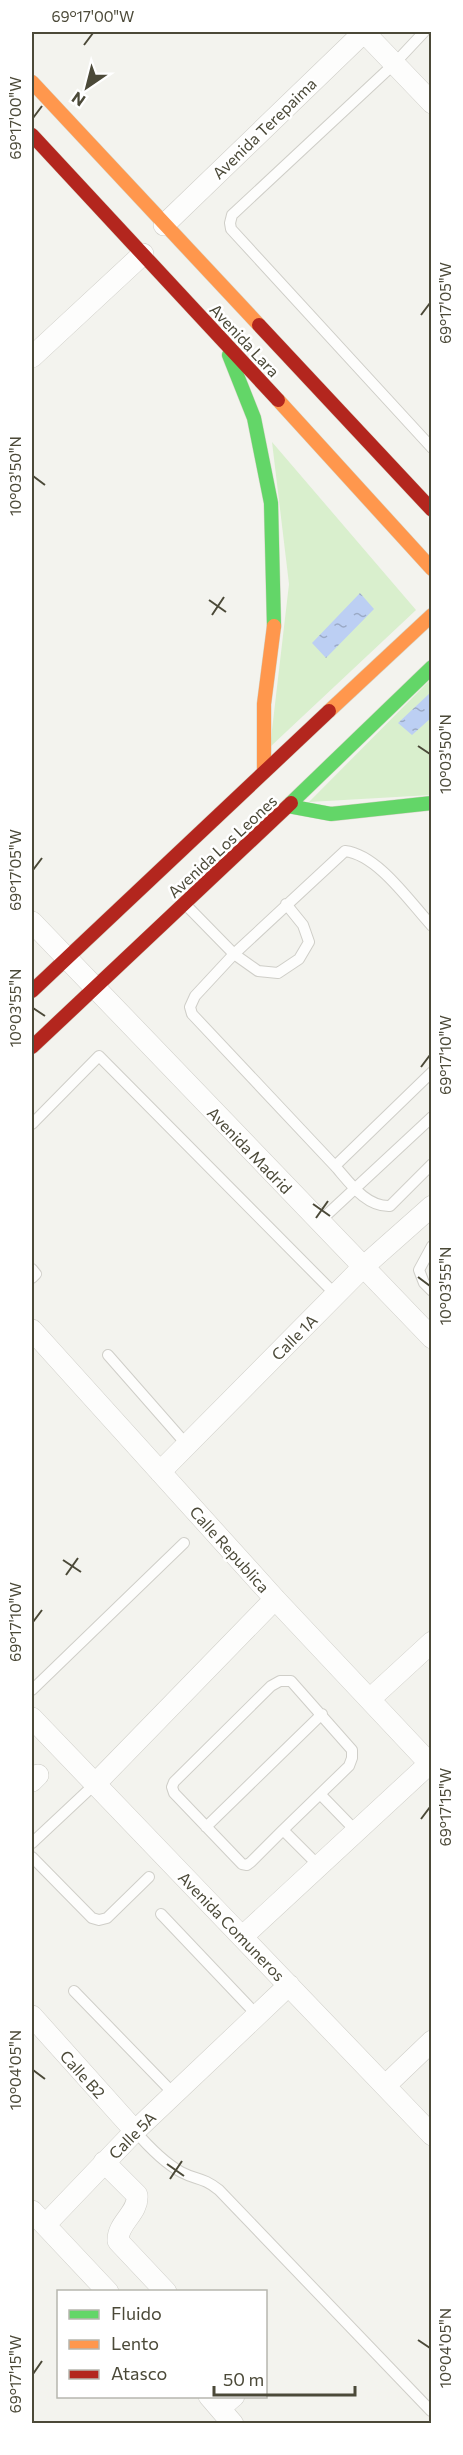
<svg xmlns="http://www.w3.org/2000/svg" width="463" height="2455" viewBox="0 0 463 2455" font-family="Commissioner,sans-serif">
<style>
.park{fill:#d9efcd}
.water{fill:url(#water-ripples)}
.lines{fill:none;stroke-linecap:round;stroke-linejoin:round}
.lane-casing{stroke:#cfcec8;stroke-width:12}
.street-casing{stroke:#cfcec8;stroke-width:22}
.fast-casing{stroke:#d5d4c6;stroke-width:15}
.slow-casing{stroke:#d5d4c6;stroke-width:15}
.jam-casing{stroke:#d5d4c6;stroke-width:15}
.lane{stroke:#fdfdfc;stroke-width:10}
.street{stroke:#fdfdfc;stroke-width:21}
.fast{stroke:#63d668;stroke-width:14}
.slow{stroke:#ff974d;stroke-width:14}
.jam{stroke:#b3261e;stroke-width:14}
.ticks{fill:none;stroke:#4b4938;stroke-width:2}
.labels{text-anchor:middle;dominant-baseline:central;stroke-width:5;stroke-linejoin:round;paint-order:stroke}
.street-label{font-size:16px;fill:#4b4938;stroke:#fff}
.neatline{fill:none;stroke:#4b4938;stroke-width:2}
.ticks-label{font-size:15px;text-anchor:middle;fill:#4b4938}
</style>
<defs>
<pattern id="water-ripples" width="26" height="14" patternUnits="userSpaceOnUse" patternTransform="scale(1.5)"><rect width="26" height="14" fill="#bccff3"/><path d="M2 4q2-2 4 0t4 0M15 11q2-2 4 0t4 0" fill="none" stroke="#9baac6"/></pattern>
</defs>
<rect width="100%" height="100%" fill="#f3f3ee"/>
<!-- park -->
<path class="park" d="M272,442L416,610L270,747L289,584Z
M431,679V795L309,802Z"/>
<!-- water -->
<path class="water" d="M360,593L374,609L326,658L312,643Z
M431,692V718L412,735L398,723Z"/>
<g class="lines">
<defs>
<path id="lane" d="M424,32L394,64L232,215L230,223L231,229L432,448
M185,904L234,954L258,971L278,973L299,959L309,942L303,925L286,904
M432,1072L335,1166C350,1183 366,1207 390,1206L432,1164
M32,1124L99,1056L336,1295
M335,1166L192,1014L190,1007L195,996L234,954L345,851C378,855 409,901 432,926
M319,1222L432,1117
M432,1246L419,1270L424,1283L432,1291
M32,1269L36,1274L32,1278
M108,1355L187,1445
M32,1690L184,1543
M320,1794L356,1831
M206,1827L322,1714
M283,1830L349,1766L352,1758V1750L291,1681H280L271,1686L174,1782L172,1787L174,1793L242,1864L247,1865L251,1862L283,1830L319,1866
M32,1843L95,1784
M32,1857L92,1918L99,1920L107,1918L149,1877
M161,1914L257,2015
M74,1991L174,2094
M135,2131C148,2146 163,2162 181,2172C196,2180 203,2177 219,2190L431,2411"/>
<path id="street" d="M364,32L432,103
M164,225L364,32
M32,357L143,254
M32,922L432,1338
M32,1330L275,1599L432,1766
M160,1472L362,1268L432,1206
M370,1699L432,1642
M32,1718L432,2135
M32,1781L38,1775
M95,1784L275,1599
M242,1937L429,1764
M32,2016L135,2131
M385,2086L432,2041
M104,2162L137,2195C139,2213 117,2223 118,2241L166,2292
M32,2211L45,2225
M108,2292L45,2225L135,2131L289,1985
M209,2396L233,2424
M220,2408L234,2396"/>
<path id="fast" d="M229,355L254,418L271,503L274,626
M291,803L432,667
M288,806L331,814L432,803"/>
<path id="slow" d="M32,82L259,325
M278,400L432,569
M329,711L432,615
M264,772V704L274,626"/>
<path id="jam" d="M32,135L278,400
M259,325L432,510
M32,991L329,711
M32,1047L291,803"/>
</defs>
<!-- lane casing -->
<use href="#lane" class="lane-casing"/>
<!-- street casing -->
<use href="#street" class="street-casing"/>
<!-- fast casing -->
<use href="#fast" class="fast-casing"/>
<!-- slow casing -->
<use href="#slow" class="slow-casing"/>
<!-- jam casing -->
<use href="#jam" class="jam-casing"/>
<!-- lane -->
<use href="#lane" class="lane"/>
<!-- street -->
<use href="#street" class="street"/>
<!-- fast -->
<use href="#fast" class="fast"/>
<!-- slow -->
<use href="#slow" class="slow"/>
<!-- jam -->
<use href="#jam" class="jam"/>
</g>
<!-- ticks -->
<path class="ticks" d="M84,45L93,33M33,118L42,106M421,315L430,303M33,476L45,485M209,600L226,612M212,615L224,597M418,746L430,754M33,870L42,858M33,1008L45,1016M421,1067L430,1055M313,1204L330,1216M316,1218L328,1201M418,1277L430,1286M63,1560L81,1572M66,1575L78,1558M33,1622L42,1610M421,1819L430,1807M33,2070L45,2079M167,2164L184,2176M170,2179L182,2161M418,2340L430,2348M33,2374L42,2361"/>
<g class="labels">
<!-- street labels -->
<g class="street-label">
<text transform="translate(264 128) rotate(-44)">Avenida Terepaima</text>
<text transform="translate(245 340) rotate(47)">Avenida Lara</text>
<text transform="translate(222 846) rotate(-43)">Avenida Los Leones</text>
<text transform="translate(250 1150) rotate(46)">Avenida Madrid</text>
<text transform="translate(294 1337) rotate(-45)">Calle 1A</text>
<text transform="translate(230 1549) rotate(48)">Calle Republica</text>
<text transform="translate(232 1926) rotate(46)">Avenida Comuneros</text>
<text transform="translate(83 2074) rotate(48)">Calle B2</text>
<text transform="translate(132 2135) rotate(-45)">Calle 5A</text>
</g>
</g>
<!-- border -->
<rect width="463" height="2455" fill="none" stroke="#ffffff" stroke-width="66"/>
<!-- legend -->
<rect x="57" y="2290" width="210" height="108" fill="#ffffff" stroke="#b7b6af" stroke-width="1.5"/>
<rect x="69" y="2310" width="30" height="9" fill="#63d668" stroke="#b7b6af" stroke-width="1.5"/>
<text x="111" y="2320" font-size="18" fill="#4b4938">Fluido</text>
<rect x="69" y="2340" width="30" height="9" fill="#ff974d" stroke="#b7b6af" stroke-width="1.5"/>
<text x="111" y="2350" font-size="18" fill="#4b4938">Lento</text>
<rect x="69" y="2370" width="30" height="9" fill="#b3261e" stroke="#b7b6af" stroke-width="1.5"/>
<text x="111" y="2380" font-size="18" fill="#4b4938">Atasco</text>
<!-- north arrow -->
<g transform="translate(87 87) rotate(215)" stroke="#ffffff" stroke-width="4.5" paint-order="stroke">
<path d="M0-4.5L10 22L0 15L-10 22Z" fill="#4b4938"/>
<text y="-9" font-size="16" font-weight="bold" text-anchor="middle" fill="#4b4938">N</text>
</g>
<!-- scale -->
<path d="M214 2386v9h141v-9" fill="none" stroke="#4b4938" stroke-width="3"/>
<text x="223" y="2386" font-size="18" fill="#4b4938" stroke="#ffffff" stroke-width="4.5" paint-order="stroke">50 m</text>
<rect x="33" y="33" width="397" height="2389" class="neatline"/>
<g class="ticks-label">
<text x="93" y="22">69°17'00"W</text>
<text transform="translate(16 118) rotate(-90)" y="5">69°17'00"W</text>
<text transform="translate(446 303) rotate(-90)" y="5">69°17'05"W</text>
<text transform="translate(16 476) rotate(-90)" y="5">10°03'50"N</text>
<text transform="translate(446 754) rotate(-90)" y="5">10°03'50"N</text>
<text transform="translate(16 870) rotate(-90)" y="5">69°17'05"W</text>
<text transform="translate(16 1008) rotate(-90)" y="5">10°03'55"N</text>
<text transform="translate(446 1055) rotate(-90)" y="5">69°17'10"W</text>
<text transform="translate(446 1286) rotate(-90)" y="5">10°03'55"N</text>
<text transform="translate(16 1622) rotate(-90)" y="5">69°17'10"W</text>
<text transform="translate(446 1807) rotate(-90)" y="5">69°17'15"W</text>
<text transform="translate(16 2070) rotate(-90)" y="5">10°04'05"N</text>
<text transform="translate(446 2348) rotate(-90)" y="5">10°04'05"N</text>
<text transform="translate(16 2374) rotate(-90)" y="5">69°17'15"W</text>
</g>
</svg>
